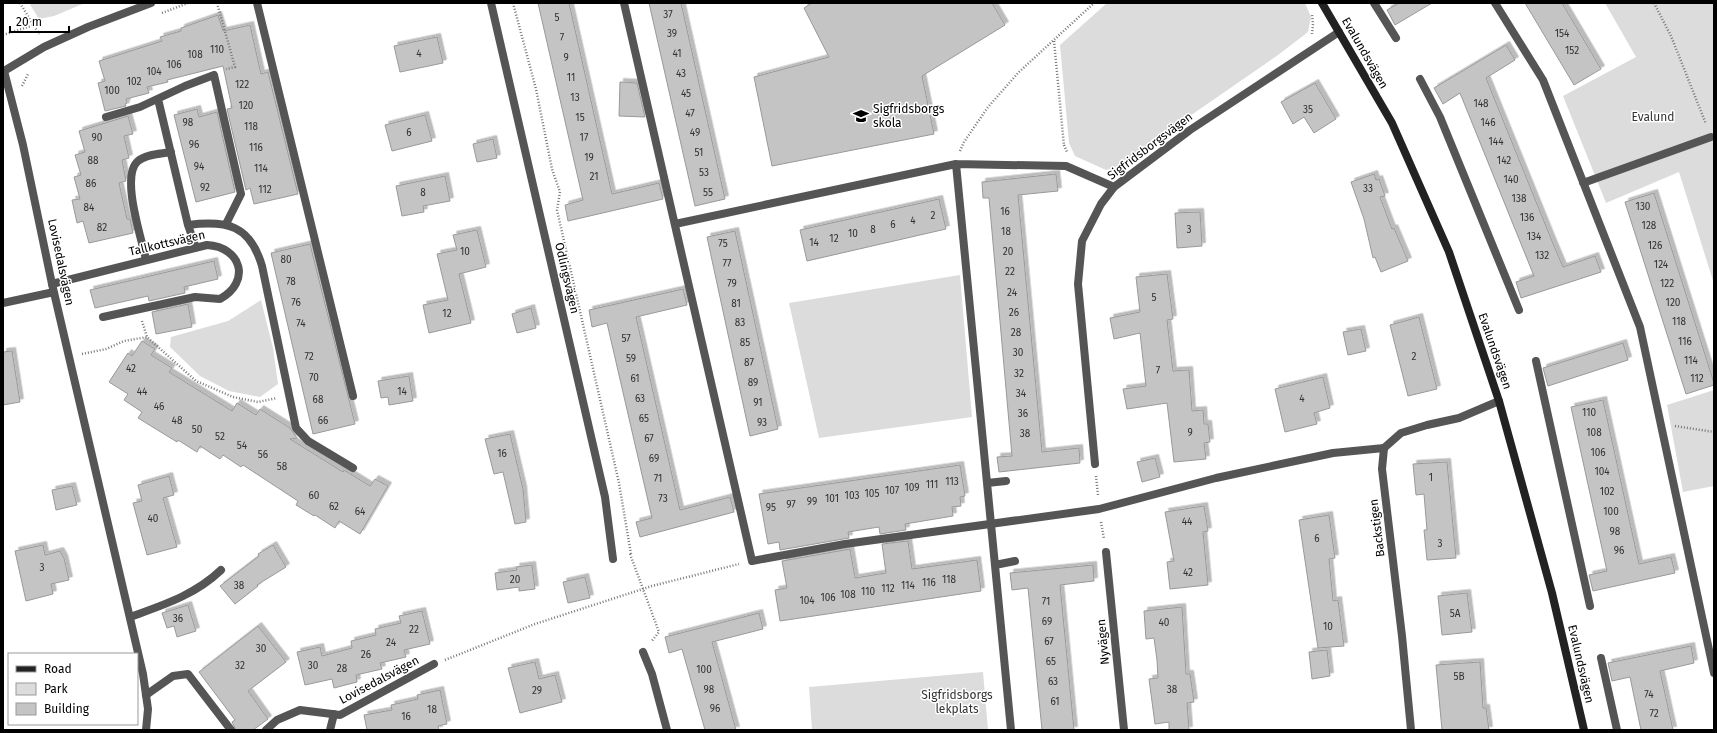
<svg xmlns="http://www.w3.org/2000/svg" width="1717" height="733" viewBox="0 0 1717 733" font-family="'Fira Sans',sans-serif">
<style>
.green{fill:#dcdcdc}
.building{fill:#c4c4c4;stroke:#999;filter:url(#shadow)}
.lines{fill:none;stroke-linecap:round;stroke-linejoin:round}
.path{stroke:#777;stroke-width:2.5;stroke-dasharray:1 2;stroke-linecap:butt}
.lane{stroke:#555;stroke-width:8}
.street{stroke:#555;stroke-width:8}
.secondary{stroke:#222;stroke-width:8}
.labels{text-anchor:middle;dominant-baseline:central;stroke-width:3;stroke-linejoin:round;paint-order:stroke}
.number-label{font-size:10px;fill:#313131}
.street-label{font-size:12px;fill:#000;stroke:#fff}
.poi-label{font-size:12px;fill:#000;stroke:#fff;text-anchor:start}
.park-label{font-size:12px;fill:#333;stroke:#fff}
</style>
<defs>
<filter id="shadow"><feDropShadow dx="3.5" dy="-3.5" stdDeviation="0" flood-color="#0004"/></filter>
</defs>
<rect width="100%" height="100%" fill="#fff"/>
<!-- green -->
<path class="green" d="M29,3H85L54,16L39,19Z
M1107,3H1305L1311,17L1308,32L1278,55L1116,167L1106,170L1075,156L1069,143L1060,45Z
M1605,3H1714V284L1679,172L1606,203L1563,96L1636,57Z
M960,275L972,417L819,438L789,303Z
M261,300L273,348L278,384L260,397L229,391L200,376L170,347L171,337L228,321Z
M1714,390V486L1683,492L1667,405Z
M983,672L988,730H812L809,687Z"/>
<!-- building -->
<path class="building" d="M538,3H569L612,194L659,183L663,199L568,221L565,205L583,200Z
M649,3H681L725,199L695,206Z
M812,3H992L1005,25L922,76L934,134L772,166L754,77L829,57L804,8Z
M1399,3H1432L1395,25L1387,10Z
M1525,3H1562L1601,69L1574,85Z
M218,15L223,31L250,25L261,74L268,72L298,194L254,204L250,188L246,190L227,109L232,108L223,66L167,80L168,82L147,87L149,93L126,99L127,103L125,104L126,106L105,111L98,83L105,81L99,61L162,41L160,37L181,31V28Z
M437,37L443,63L400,72L394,46Z
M1506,45L1515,60L1486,78L1552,241L1563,267L1595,256L1601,272L1521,298L1516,282L1534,276L1460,93L1443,104L1434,88Z
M620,82L637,83L645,117L619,116Z
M1315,83L1336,119L1314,133L1304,117L1293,124L1281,102Z
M197,109L199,117L217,112L235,192L196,202L174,115Z
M425,115L432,141L392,151L385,125Z
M128,116L133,134L124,136L129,158L122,160L126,181L119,183L127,219H130L133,233L89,243L83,221L77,223L72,200L80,199L74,177L81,175L75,155L85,152L79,131Z
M493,139L497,158L477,162L473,144Z
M1056,174L1058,191L1018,195L1042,452L1079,448L1080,463L999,472L997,457L1012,456L989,198H983L982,182Z
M1374,174L1376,180L1379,179L1385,196L1380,197L1392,229L1394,228L1408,261L1381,272L1375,257L1373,258L1364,219L1351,182Z
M445,176L450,201L423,206L424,212L402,216L396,186Z
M1654,193L1714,383V385L1686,394L1625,202Z
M939,199L946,229L807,261L800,230Z
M1200,212L1202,246L1177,248L1175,213Z
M477,230L486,267L459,274L471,323L429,333L423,305L448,300L437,254L457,250L453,235Z
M735,231L778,429L750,436L707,237Z
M310,244L355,424L313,434L271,253Z
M214,261L218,279L184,287L185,293L149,301L148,296L95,308L90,290Z
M1167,274L1173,319L1167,320L1173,371L1189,370L1192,411L1203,410L1204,424H1208L1210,442L1204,443L1206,459L1174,462L1167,403L1127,409L1123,389L1146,386L1140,333L1114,339L1110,318L1140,312L1136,277Z
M683,289L687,305L636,317L680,510L730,497L734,512L640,537L636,522L652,518L607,323L592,327L589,310Z
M188,304L192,327L156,334L152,312Z
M531,308L536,328L517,333L512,314Z
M1419,317L1437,389L1408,396L1390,325Z
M1361,329L1366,351L1348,355L1343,332Z
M142,341L155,349L151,355L172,368L169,372L232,411L237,403L256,415L260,409L290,428L297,438L290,439L343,472L344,470L370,486L375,479L388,486L360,534L339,521L335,528L315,515L314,516L296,505L298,501L243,465L241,467L223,455L220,459L200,446L197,452L178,440L177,442L138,418L142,412L124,400L128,394L109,382L128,353L132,356Z
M1623,343L1628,360L1548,386L1543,368Z
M12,351L20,402L3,405V352Z
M409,376L413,401L389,405L388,397L381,398L378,381Z
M1323,377L1330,408L1314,413L1317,424L1285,432L1275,389Z
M1603,400L1639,564L1671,557L1675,573L1593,591L1589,575L1607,571L1571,407Z
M510,434L523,489L526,522L515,524L503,472L494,474L485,439Z
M1155,458L1160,477L1142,482L1137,462Z
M1447,462L1456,558L1427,560L1424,530H1427L1424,494L1416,495L1413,464Z
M960,465L965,496L960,497L961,506L952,507L953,516L905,524L906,530L880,534L879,527L848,532L849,538L780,550L779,542L768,544L759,494Z
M169,476L174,495L163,498L177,547L147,555L133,503L142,501L138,485Z
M72,486L77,505L56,510L52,490Z
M1204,506L1208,531L1203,532L1208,585L1170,589L1167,562L1174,561L1165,512Z
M1329,515L1335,558L1329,559L1333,601L1338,600L1344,646L1318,648L1299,520Z
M908,541L912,569L977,560L981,591L780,621L775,590L787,588L782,561L850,549L855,578L886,573L882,544Z
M43,545L45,555L60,551L64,558L69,580L51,584L53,594L26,601L15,551Z
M273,545L286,567L257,585L258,586L235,604L220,586L259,556L258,554Z
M532,565L535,589L519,591V587L497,590L495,573L517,570L516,567Z
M1093,565L1094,581L1060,585L1074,730H1042L1028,588L1012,590L1010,573Z
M585,577L590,598L568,603L563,582Z
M1467,593L1472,632L1442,635L1438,596Z
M188,605L196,631L177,637L174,626L167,628L162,613Z
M1182,607L1186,674H1190L1194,702L1187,703L1189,730H1169V722L1155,724L1149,679L1158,678L1157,660L1154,638L1146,639L1144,611Z
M422,611L430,644L404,650L406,657L380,663L382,669L356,675L357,682L334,688L332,679L305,685L297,652L320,647L322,656L352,648L351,641L376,635L375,629L401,623L399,616Z
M759,613L763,629L712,642L736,730H705L682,649L669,653L665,637Z
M258,626L286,662L248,691L268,719L253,730H236L232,722L235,720L199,672Z
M1691,646L1694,663L1660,671L1673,730H1641L1630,677L1612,681L1608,663Z
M1327,650L1330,676L1312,679L1309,652Z
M535,662L539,679L555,675L562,702L520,713L508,668Z
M1480,662L1483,708H1486L1489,730H1442L1436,665Z
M440,690L447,724L438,726L439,730H367L364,715L392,710L391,705L418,699L417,695Z"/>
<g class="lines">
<!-- path -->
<path class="path" d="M20,3L39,34
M217,3L235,67L226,69
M513,3L536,89L552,169L560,192L557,210L619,483L631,554
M1654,3L1671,36L1706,124
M162,13L188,3
M1312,34L1313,24L1312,15
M3,35L34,25
M1054,41L1064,146
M22,86L28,74
M1064,145L1067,152
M960,151L964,142L988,107L1019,72L1094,3
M142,321L147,337L196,381L233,397L258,402L277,398
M82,354L106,349L124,341L147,337
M1675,426L1714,432
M1096,476L1098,495
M1101,522L1104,539
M630,554L659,632L651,642
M445,660L535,624L652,586L739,564"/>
<!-- lane -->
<path class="lane" d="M257,3L353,396
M624,3L752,561L845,544L1099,509L1216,478L1333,453L1384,448
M1374,3L1396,38
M1495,3L1543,80L1640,327L1714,673
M1420,79L1440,117L1519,310
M158,99L188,225L196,248
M106,117L140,107L185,86L214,75L241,194L226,224
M956,164L1011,730
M1583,183L1711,137
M675,224L956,164L1066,166L1114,187
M188,225C227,220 250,225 262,266L296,428L308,441L353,468
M146,260C142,239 120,176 138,161C146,154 160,154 171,152
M52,284L207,245C242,247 251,282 220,299L195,297L103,317
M1536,361L1590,606
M987,483L1006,481
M995,565L1015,561
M130,617C163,605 195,595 221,570
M1601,658L1617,730
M146,695L173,676L188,674L231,730
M266,730L277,720L300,710L340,715L434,664
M330,730L334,714"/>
<!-- street -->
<path class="street" d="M491,3L605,497L613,559
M3,303L54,292
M1095,464L1078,284L1082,241L1101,204L1114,187L1190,130L1339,32
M1106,552L1124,730
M643,652L652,674L667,730
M146,730L148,709L143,674L52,284L23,145L4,71L44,47L88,27L151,3
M1411,730L1402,636L1382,469L1384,448L1401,433L1427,425L1459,418L1499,401"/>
<!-- secondary -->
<path class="secondary" d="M1322,3L1392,123L1449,252L1499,401L1552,593L1584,730"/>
</g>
<!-- icons -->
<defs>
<symbol id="school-bare" viewBox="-9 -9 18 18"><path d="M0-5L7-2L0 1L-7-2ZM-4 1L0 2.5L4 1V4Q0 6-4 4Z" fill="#000" stroke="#fff" stroke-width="2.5" paint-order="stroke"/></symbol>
</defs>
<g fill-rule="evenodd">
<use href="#school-bare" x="850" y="105" width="22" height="22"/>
</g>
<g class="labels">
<!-- number labels -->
<g class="number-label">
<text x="668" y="15">37</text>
<text x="557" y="18">5</text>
<text x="672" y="34">39</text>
<text x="1562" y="34">154</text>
<text x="562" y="38">7</text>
<text x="217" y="50">110</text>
<text x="1572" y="51">152</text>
<text x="419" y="54">4</text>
<text x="677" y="54">41</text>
<text x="195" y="55">108</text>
<text x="566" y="58">9</text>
<text x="174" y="65">106</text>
<text x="154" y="72">104</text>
<text x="681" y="74">43</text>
<text x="571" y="78">11</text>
<text x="134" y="82">102</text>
<text x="242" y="85">122</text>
<text x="112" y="91">100</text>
<text x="686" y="94">45</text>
<text x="575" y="98">13</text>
<text x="1481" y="104">148</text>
<text x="246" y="106">120</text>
<text x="1308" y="110">35</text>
<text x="690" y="114">47</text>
<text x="580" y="118">15</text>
<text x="188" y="123">98</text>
<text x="1488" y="123">146</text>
<text x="251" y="127">118</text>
<text x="409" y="133">6</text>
<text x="695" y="133">49</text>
<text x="97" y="138">90</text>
<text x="584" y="138">17</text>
<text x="1496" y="142">144</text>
<text x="194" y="145">96</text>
<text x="256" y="148">116</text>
<text x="699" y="153">51</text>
<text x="589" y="158">19</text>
<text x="93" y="161">88</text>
<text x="1504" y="161">142</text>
<text x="199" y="167">94</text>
<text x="261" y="169">114</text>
<text x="704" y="173">53</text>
<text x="594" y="177">21</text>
<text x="1511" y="180">140</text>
<text x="91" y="184">86</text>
<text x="205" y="188">92</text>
<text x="1368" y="189">33</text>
<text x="265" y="190">112</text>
<text x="423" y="193">8</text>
<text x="708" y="193">55</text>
<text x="1519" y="199">138</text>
<text x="1643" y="207">130</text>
<text x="89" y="208">84</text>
<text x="1005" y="212">16</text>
<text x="933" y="216">2</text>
<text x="1527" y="218">136</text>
<text x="913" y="221">4</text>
<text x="893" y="225">6</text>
<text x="1649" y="226">128</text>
<text x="102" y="228">82</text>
<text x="873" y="230">8</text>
<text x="1189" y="230">3</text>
<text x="1006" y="232">18</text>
<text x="853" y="234">10</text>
<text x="1534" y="237">134</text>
<text x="834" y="239">12</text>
<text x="814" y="243">14</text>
<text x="723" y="244">75</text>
<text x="1655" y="246">126</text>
<text x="465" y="252">10</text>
<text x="1008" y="252">20</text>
<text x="1542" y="256">132</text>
<text x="286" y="260">80</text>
<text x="727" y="264">77</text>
<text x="1661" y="265">124</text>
<text x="1010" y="272">22</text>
<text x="291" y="282">78</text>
<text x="732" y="284">79</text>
<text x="1667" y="284">122</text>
<text x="1012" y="293">24</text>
<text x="1154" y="298">5</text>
<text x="296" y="303">76</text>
<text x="1673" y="303">120</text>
<text x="736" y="304">81</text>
<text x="1014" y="313">26</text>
<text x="447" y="314">12</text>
<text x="1679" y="322">118</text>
<text x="740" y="323">83</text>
<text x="301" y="324">74</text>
<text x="1016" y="333">28</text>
<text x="626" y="339">57</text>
<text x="1685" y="342">116</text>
<text x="745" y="343">85</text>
<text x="1018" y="353">30</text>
<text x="309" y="357">72</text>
<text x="1414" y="357">2</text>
<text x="631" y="359">59</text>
<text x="1691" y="361">114</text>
<text x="749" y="363">87</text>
<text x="131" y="369">42</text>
<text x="1158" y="371">7</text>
<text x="1019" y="374">32</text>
<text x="314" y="378">70</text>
<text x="635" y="379">61</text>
<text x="1697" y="379">112</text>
<text x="753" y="383">89</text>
<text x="142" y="392">44</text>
<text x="402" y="392">14</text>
<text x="1021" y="394">34</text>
<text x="640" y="399">63</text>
<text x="1302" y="399">4</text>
<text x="318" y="400">68</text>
<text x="758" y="403">91</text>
<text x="159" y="407">46</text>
<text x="1589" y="413">110</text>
<text x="1023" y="414">36</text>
<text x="644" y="419">65</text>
<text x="177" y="421">48</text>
<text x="323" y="421">66</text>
<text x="762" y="423">93</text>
<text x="197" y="430">50</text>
<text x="1190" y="433">9</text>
<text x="1594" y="433">108</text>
<text x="1025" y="434">38</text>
<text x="220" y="437">52</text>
<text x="649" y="439">67</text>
<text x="242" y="446">54</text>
<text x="1598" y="453">106</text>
<text x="502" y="454">16</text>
<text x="263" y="455">56</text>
<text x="654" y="459">69</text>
<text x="282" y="467">58</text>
<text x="1602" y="472">104</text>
<text x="1431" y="478">1</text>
<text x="658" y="479">71</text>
<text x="952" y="482">113</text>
<text x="932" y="485">111</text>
<text x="912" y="488">109</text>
<text x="892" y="491">107</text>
<text x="1607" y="492">102</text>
<text x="872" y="494">105</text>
<text x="314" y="496">60</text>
<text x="852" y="496">103</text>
<text x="663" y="499">73</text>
<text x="832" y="499">101</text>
<text x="812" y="502">99</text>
<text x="791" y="505">97</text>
<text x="334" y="507">62</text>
<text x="771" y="508">95</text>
<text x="360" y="512">64</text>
<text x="1611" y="512">100</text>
<text x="153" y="519">40</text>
<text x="1187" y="522">44</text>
<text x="1615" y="532">98</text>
<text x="1317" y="539">6</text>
<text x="1440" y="544">3</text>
<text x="1619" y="551">96</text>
<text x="42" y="568">3</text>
<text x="1188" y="573">42</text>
<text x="515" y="580">20</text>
<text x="949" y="580">118</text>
<text x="929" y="583">116</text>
<text x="239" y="586">38</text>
<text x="908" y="586">114</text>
<text x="888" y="589">112</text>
<text x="868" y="592">110</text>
<text x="848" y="595">108</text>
<text x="828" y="598">106</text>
<text x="807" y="601">104</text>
<text x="1046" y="602">71</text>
<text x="1455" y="614">5A</text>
<text x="178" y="619">36</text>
<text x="1047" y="622">69</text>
<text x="1164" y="623">40</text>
<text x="1328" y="627">10</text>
<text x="414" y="630">22</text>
<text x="1049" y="642">67</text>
<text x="391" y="643">24</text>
<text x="261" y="649">30</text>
<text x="366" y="655">26</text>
<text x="1051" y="662">65</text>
<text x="240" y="666">32</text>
<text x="313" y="666">30</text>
<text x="342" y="669">28</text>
<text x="704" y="670">100</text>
<text x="1459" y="677">5B</text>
<text x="1053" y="682">63</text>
<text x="709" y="690">98</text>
<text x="1172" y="690">38</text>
<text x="537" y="691">29</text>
<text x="1649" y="695">74</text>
<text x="1055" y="702">61</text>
<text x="715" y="709">96</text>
<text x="432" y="710">18</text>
<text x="1654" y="714">72</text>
<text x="406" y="717">16</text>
</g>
<!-- street labels -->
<g class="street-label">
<text transform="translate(1365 53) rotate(60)">Evalundsvägen</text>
<text transform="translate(1150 146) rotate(-37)">Sigfridsborgsvägen</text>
<text transform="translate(167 243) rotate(-13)">Tallkottsvägen</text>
<text transform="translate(61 262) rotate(78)">Lovisedalsvägen</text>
<text transform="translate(567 278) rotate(77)">Odlingsvägen</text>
<text transform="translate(1495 351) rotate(71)">Evalundsvägen</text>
<text transform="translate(1377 528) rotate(-97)">Backstigen</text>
<text transform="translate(1103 642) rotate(-95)">Nyvägen</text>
<text transform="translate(1581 664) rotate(77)">Evalundsvägen</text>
<text transform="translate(379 680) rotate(-28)">Lovisedalsvägen</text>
</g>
<!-- poi labels -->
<g class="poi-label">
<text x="873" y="109">Sigfridsborgs<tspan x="873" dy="14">skola</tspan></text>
</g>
<!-- park labels -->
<g class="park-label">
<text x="1653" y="117">Evalund</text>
<text x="957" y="695">Sigfridsborgs<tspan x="957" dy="14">lekplats</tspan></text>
</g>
</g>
<!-- border -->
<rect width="1717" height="733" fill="none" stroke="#000000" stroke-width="8"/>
<!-- legend -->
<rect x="8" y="653" width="130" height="72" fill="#ffffff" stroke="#999999"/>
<rect x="16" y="666" width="20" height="6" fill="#222222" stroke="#999999"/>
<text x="44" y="673" font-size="12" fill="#000000">Road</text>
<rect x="16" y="683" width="20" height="12" fill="#dcdcdc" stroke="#999999"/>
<text x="44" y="693" font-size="12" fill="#000000">Park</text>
<rect x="16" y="703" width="20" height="12" fill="#c4c4c4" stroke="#999999"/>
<text x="44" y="713" font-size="12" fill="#000000">Building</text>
<!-- scale -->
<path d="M10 26v6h59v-6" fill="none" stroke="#000000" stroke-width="2"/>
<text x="16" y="26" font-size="12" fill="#000000" stroke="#ffffff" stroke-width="3" paint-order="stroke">20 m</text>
</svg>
